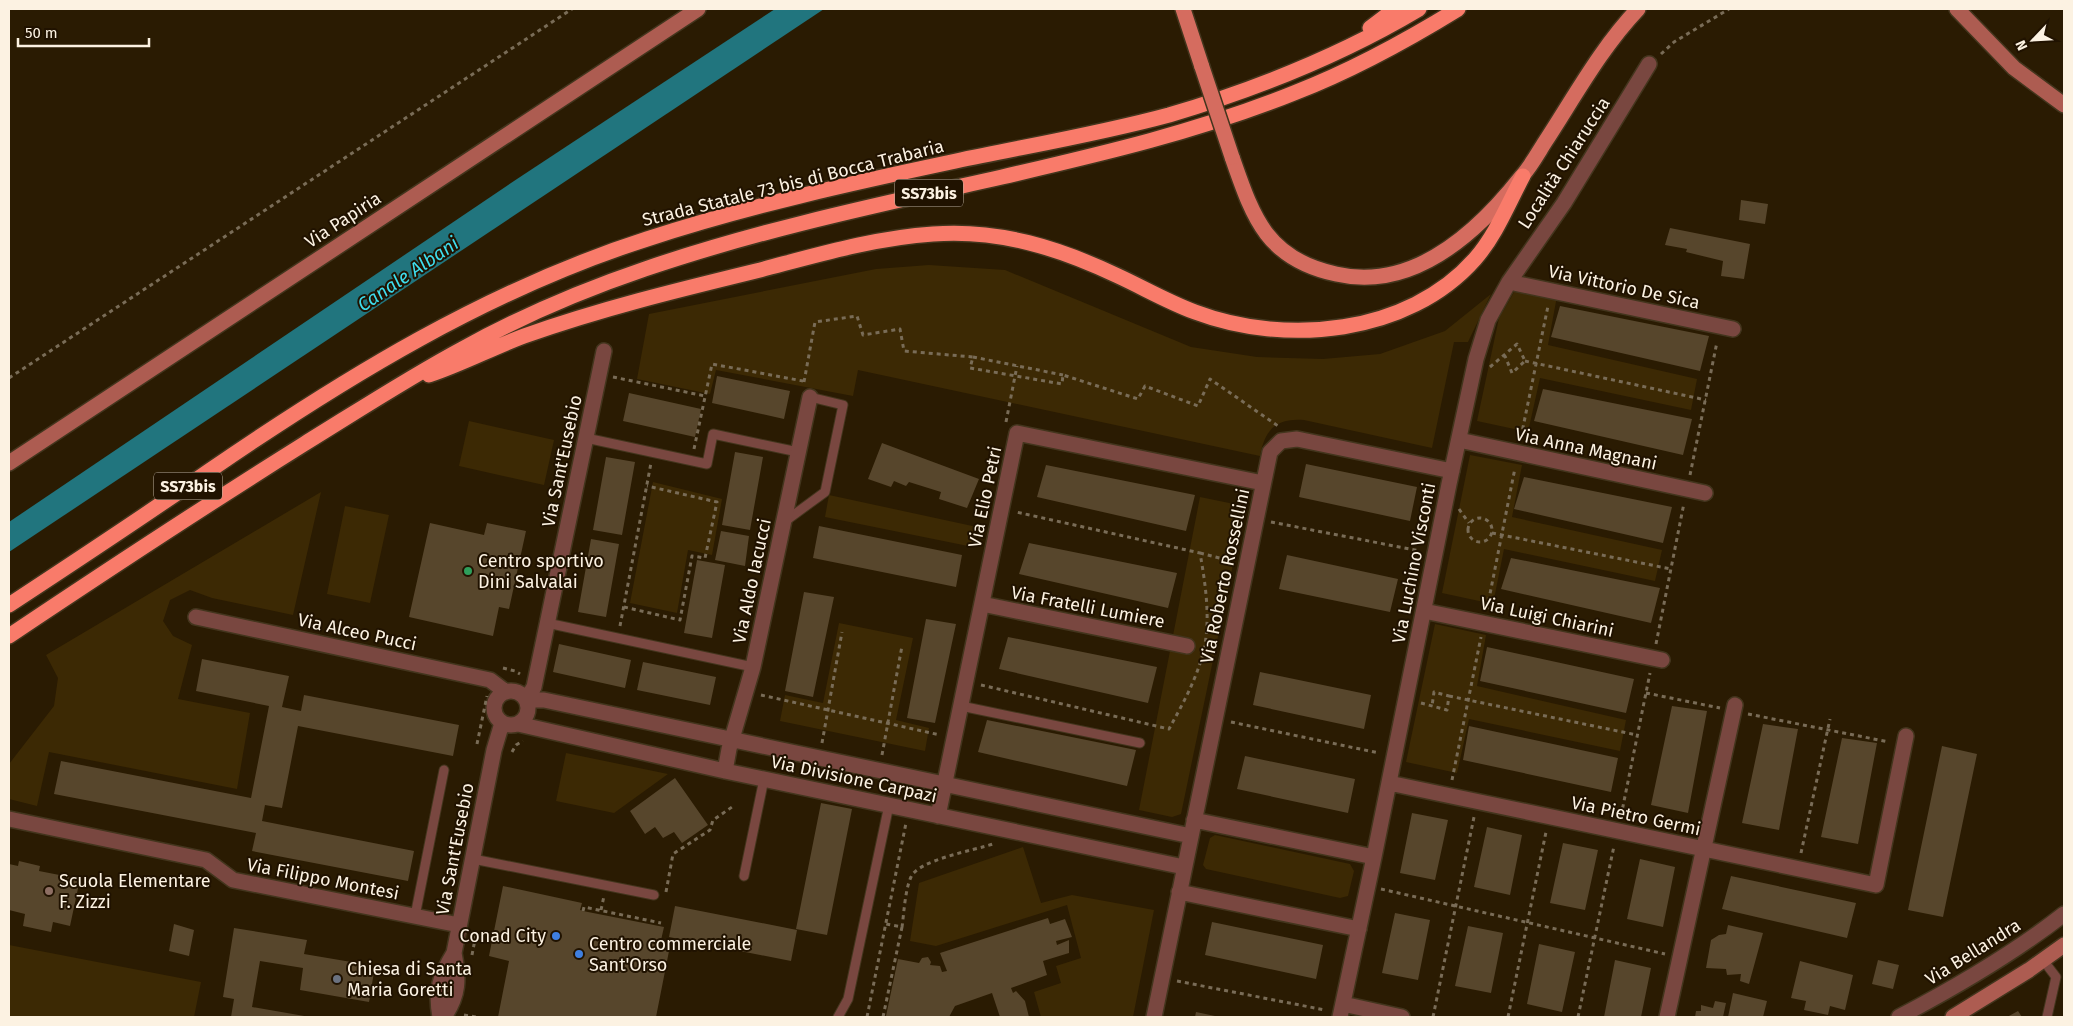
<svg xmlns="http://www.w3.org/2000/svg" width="2073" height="1026" viewBox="0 0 2073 1026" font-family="'Fira Sans',sans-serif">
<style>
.green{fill:#3c2904}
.water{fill:#21757e}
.building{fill:#57462c}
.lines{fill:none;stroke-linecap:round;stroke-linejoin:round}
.lane-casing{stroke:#43351d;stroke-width:11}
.street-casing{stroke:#43351d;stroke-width:18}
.secondary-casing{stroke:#43351d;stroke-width:18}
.primary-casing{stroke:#43351d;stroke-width:18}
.highway-casing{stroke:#43351d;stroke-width:18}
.path{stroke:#796c57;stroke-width:3;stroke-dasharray:4 4;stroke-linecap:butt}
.lane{stroke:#794740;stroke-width:9}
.street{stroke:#794740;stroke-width:15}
.secondary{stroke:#ad5c51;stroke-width:15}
.primary{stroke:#d56c5f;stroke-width:15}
.highway{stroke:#f97b6a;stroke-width:15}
.primary-bridge-casing{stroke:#43351d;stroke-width:18;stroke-linecap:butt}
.primary-bridge{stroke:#d56c5f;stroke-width:15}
.leisure-dot{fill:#2e9e5b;stroke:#201200;stroke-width:2}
.education-dot{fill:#8d6e63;stroke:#201200;stroke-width:2}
.shop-dot{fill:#3f7fe0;stroke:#201200;stroke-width:2}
.worship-dot{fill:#6b7280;stroke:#201200;stroke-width:2}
.labels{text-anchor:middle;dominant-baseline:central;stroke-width:4;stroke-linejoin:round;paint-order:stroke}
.shield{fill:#201200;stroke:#baaf9e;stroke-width:1}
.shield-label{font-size:16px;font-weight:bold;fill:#fcf2e2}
.street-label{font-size:18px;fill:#fcf2e2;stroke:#201200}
.poi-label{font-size:18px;fill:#fcf2e2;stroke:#201200;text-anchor:start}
.water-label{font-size:19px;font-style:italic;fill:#3edded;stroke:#201200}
</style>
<rect width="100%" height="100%" fill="#2a1b02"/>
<!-- green -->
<path class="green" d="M929,265L1005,270L1191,347L1257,357L1323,359L1380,354L1445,331L1491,294L1468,342H1454L1432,448L1304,420C1276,418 1265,429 1260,456L858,370L853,396L716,370L710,394L637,379L649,314L876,269Z
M1517,287L1557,296L1548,345L1697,379L1691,410L1540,378L1528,432L1477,421L1499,318Z
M469,421L554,440L544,485L459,466Z
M1470,455L1522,465L1512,517L1662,550L1655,581L1504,549L1493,604L1442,593Z
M653,482L722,499L712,555L688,550L677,613L630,603Z
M321,492L293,615L212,598L190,590L170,600L163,621L173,636L192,645L178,699L250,713L237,789L49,752L37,806L9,799V764L54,706L58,678L46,655Z
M1243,493L1247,497L1181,814L1172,817L1139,810L1200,497L1239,505Z
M829,495L977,527L973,547L825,517Z
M345,506L389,515L370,603L327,594Z
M839,623L913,638L896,720L929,728L925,751L780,721L785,695L823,703Z
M1435,624L1486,635L1477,686L1626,720L1620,751L1469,719L1457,773L1406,762Z
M566,753L668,774L614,813L556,801Z
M1215,835L1350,864L1354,871L1348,896L1340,898L1206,869L1203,865L1210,838Z
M1023,847L1041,903L1072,895L1154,910L1133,1017H1041L1034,992L1061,983L1056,966L1081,958L1067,905L936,946L910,941L919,883Z
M9,945L201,982L194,1017H9Z"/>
<!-- water -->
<path class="water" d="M775,9H824L9,552V522L517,179Z"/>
<!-- building -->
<path class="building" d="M1741,200L1768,204L1765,224L1739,220Z
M1670,228L1750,244L1744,279L1721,276L1723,261L1686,252L1687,249L1665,245Z
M1560,306L1709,336L1700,371L1551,337Z
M717,376L790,391L784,419L712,403Z
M1543,389L1692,419L1683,455L1534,421Z
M629,393L701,409L695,437L623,421Z
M882,443L979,479L967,508L939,499L941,492L909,482L906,486L894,481L891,487L868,479Z
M735,452L763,457L750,530L722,525Z
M606,457L635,462L622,535L593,530Z
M1306,464L1417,487L1410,521L1299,497Z
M1046,465L1195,495L1186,531L1037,497Z
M1524,477L1672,507L1663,543L1514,509Z
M430,523L484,535L487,523L526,531L509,609L499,607L493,636L409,617Z
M819,526L962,555L956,587L813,558Z
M721,531L749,536L745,566L715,560Z
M591,539L619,544L606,617L578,612Z
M1029,543L1177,573L1168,608L1019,574Z
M1287,555L1398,579L1390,612L1279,589Z
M1511,558L1660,588L1651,623L1501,589Z
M697,560L725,565L712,638L684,633Z
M804,592L834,597L813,697L785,691Z
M926,619L956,624L935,723L907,718Z
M1008,637L1157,667L1148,703L999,669Z
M559,644L631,660L625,688L553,672Z
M1487,647L1634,679L1626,713L1480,681Z
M202,659L289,676L282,707L301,711L304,695L459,725L453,756L298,726L282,808L265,805L262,821L414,851L408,881L252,851L256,833L54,794L61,761L251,798L269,706L196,691Z
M643,662L716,677L710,705L637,690Z
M1260,672L1371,695L1364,729L1253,705Z
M1672,706L1707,711L1688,813L1651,805Z
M987,720L1136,750L1127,786L978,752Z
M1763,724L1798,729L1779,830L1742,823Z
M1469,726L1618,758L1611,792L1463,760Z
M1842,738L1877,743L1858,844L1821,837Z
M1942,746L1977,754L1943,917L1908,910Z
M1245,756L1355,779L1348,813L1237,789Z
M675,778L708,825L682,843L674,832L663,838L655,827L645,834L630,811Z
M821,803L852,809L827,935L796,929Z
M1412,813L1448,820L1435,880L1400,873Z
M1487,827L1522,835L1510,895L1474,887Z
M1563,843L1598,850L1585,910L1550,903Z
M1640,859L1675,867L1663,927L1627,919Z
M19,861L40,866L39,871L80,879L70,926L53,922L51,932L23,926L25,914L9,910V864L18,866Z
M1731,876L1856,903L1847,938L1722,909Z
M503,886L582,903L580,910L583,911L664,927L659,949L669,951L656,1017H498L509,961L489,956Z
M675,906L797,930L791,961L669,937Z
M1395,913L1430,920L1418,980L1382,973Z
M1048,918L1050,924L1065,919L1072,937L1056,941L1057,945L1069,940V953L1043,961L1047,975L1011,988L1013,993L1016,991L1025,1001L1029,1017H1000L992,993L955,1006L949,1017L886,1016L898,959L919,963L922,958L928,957L931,962L930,965L940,966L942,972L947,971L940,953Z
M1212,922L1323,945L1316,979L1205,955Z
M174,924L194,930L189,956L169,951Z
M1728,925L1763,933L1749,984L1740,981L1741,974L1727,975L1726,969L1706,968L1711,940L1719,935L1726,934Z
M1468,926L1503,933L1491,993L1455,986Z
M234,928L307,940L304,954L375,966L369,1002L300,990L303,968L260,961L252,1007L310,1017H231L234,999L223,997Z
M1539,944L1575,952L1562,1012L1527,1004Z
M1615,960L1651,968L1641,1017H1604Z
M1878,960L1899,965L1893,989L1872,984Z
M1800,961L1853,975L1845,1010L1830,1006L1828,1015L1804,1010L1806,1001L1791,998Z
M1733,993L1767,1001L1763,1017H1728Z
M1715,1001L1726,1003L1723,1017H1695L1696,1011H1701V1005L1713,1008Z
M2018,1011L2022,1017H2007Z
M1196,1012L1215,1016L1214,1017H1195Z"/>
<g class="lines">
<defs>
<path id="lane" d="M586,438L707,464L713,434L798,452
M784,522L825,492L843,405L810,397
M547,623L753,667
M961,706L1140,743
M473,859L654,895
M744,876L764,779
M415,916L444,770
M2043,960L2056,977L2047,1017
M838,1017L848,999L889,805"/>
<path id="street" d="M1509,282L1733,329
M1459,440L1705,493
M982,604L1187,646
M1424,611L1662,660
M196,617L490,680L506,692
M494 708a17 17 0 1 1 34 0a17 17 0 1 1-34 0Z
M526,700H544L1191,836
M526,700L534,687L604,351
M518,724L725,771L1184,867
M725,771L729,749L753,667L810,397
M1389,783L1876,885L1906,736
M938,816L1017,433L1263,483
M9,819L206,860L233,880L459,925
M1194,820L1374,857
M1179,892L1359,929
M1343,1004L1402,1017
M440,1017C435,991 440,976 454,953L494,750L502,723
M444,1017C459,995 459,979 454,953
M1154,1017L1270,452L1281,441L1297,439L1452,471
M1340,1017L1374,857L1449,484L1476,359L1488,320L1509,282L1564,203L1649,64
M1667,1017L1735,705
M1899,1017C1956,987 2013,954 2064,914"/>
<path id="secondary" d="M1957,9L2014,68L2064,105
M9,463L698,9
M1953,1017L2029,970L2064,945"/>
<path id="primary" d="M1183,9L1202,67
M1232,157C1253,217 1266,259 1336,274C1413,292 1478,232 1522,176C1531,166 1538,153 1545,142C1575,96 1601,48 1638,9"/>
<path id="highway" d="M1370,28L1395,9
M429,375C462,364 492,348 524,336C600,309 678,290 756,271C814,256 873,238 933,234C999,229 1059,248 1118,276C1144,288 1168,302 1195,312C1285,346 1408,335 1475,259C1496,235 1508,204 1523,176
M9,605C76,561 143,517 209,471C346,377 488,290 647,239C748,206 852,183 956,161C1027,146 1099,134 1169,115C1257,89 1340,56 1419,9
M9,636C106,571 205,506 304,444C356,412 408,378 462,349C520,317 583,290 645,269C762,229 882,204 1002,177C1101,154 1200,131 1294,93C1351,71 1406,41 1458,9"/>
</defs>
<!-- lane casing -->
<use href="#lane" class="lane-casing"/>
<!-- street casing -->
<use href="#street" class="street-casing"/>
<!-- secondary casing -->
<use href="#secondary" class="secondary-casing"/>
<!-- primary casing -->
<use href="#primary" class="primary-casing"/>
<!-- highway casing -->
<use href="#highway" class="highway-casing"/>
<!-- path -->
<path class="path" d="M1661,54L1674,42L1729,9
M973,357L1063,375
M1525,361L1706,400
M1490,367L1517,344L1525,361L1512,373L1505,356
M613,377L705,396
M9,378L572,9
M804,382L815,322L857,316L863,335L900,329L904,351L973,357L970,368L1062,384L1063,375L1138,399L1145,386L1198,406L1210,379L1278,426
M1006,422L1017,366
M1521,437L1548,306
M694,449L712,364L803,381
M1690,475L1717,342
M1459,509L1469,523
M1468 530a12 12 0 1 1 24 0a12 12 0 1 1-24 0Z
M1271,522L1420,551
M1492,533L1671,569
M1200,553L1231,561
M624,607L680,620L692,556L705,558L717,502L647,486
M1487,609L1515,468
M620,626L651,463
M1656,644L1684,503
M503,668L515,671L520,674
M981,685L1169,729C1181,707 1194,684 1201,660C1212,627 1206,587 1200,553L1016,512
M1646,693L1720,708
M761,695L940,735
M1449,696L1637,735
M1421,703L1447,710L1449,696L1434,692L1432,706
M1748,714L1889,742
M1231,722L1379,753
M822,743L842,632
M477,744L487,696
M512,752L516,745L523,741
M882,755L902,646
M1452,780L1481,637
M1621,816L1650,673
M1801,853L1830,719
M1381,889L1665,954
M666,892L673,854L710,830L713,820L732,807
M601,910L604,896
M583,911L584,907L661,923
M902,927C904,913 905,890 911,877C918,860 975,850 993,844
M472,955L476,934
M1177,981L1325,1010
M464,1015L476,1017
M867,1017L906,823
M883,1017L902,927L886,924
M1433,1017L1474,817
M1508,1017L1546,832
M1578,1017L1614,846"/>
<!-- lane -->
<use href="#lane" class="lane"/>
<!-- street -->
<use href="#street" class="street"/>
<!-- secondary -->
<use href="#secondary" class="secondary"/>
<!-- primary -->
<use href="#primary" class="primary"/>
<!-- highway -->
<use href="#highway" class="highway"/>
<defs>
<path id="primary-bridge" d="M1202,67L1232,157"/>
</defs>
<!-- primary-bridge casing -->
<use href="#primary-bridge" class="primary-bridge-casing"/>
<!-- primary-bridge -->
<use href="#primary-bridge" class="primary-bridge"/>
</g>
<!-- markers -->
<circle class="leisure-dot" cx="468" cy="571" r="5"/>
<circle class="education-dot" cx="49" cy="891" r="5"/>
<g class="shop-dot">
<circle cx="556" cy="936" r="5"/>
<circle cx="579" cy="954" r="5"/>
</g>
<circle class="worship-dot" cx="337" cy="979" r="5"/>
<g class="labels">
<!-- shield labels -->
<g class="shield">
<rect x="895" y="179.5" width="68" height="27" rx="4"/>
<rect x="154" y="472.5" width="68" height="27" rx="4"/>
</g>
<g class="shield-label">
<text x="929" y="193">SS73bis</text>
<text x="188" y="486">SS73bis</text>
</g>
<!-- street labels -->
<g class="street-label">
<text transform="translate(1564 163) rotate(-57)">Località Chiaruccia</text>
<text transform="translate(793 183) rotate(-14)">Strada Statale 73 bis di Bocca Trabaria</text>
<text transform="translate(343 220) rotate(-33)">Via Papiria</text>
<text transform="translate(1624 287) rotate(12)">Via Vittorio De Sica</text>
<text transform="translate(1586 449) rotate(12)">Via Anna Magnani</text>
<text transform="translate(562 461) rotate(-78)">Via Sant'Eusebio</text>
<text transform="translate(985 497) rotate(-78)">Via Elio Petri</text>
<text transform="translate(1414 563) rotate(-79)">Via Luchino Visconti</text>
<text transform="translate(1225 576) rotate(-78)">Via Roberto Rossellini</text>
<text transform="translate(752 581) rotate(-78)">Via Aldo Iacucci</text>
<text transform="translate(1088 607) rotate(11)">Via Fratelli Lumiere</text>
<text transform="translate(1547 617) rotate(12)">Via Luigi Chiarini</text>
<text transform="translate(357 632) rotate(12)">Via Alceo Pucci</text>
<text transform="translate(854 779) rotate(12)">Via Divisione Carpazi</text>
<text transform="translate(1636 816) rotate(12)">Via Pietro Germi</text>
<text transform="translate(455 849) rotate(-79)">Via Sant'Eusebio</text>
<text transform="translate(323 879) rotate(11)">Via Filippo Montesi</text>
<text transform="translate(1973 952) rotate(-32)">Via Bellandra</text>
</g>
<!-- poi labels -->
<g class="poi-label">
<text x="478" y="561">Centro sportivo<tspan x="478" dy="21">Dini Salvalai</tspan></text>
<text x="59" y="881">Scuola Elementare<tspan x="59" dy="21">F. Zizzi</tspan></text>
<text x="546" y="936" text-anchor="end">Conad City</text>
<text x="589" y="944">Centro commerciale<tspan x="589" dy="21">Sant'Orso</tspan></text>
<text x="347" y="969">Chiesa di Santa<tspan x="347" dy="21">Maria Goretti</tspan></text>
</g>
<!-- water labels -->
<g class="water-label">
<text transform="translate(408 274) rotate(-34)">Canale Albani</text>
</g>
</g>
<!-- border -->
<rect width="2073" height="1026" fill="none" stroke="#fcf2e2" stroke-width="20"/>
<!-- north arrow -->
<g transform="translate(2033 40) rotate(245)" stroke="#201200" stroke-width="4" paint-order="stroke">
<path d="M0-4L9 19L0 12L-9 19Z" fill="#fcf2e2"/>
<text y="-8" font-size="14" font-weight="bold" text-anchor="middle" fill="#fcf2e2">N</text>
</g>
<!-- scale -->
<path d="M18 38v8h131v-8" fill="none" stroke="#fcf2e2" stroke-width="2.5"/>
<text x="25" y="38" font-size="15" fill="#fcf2e2" stroke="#201200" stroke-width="4" paint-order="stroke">50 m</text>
</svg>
